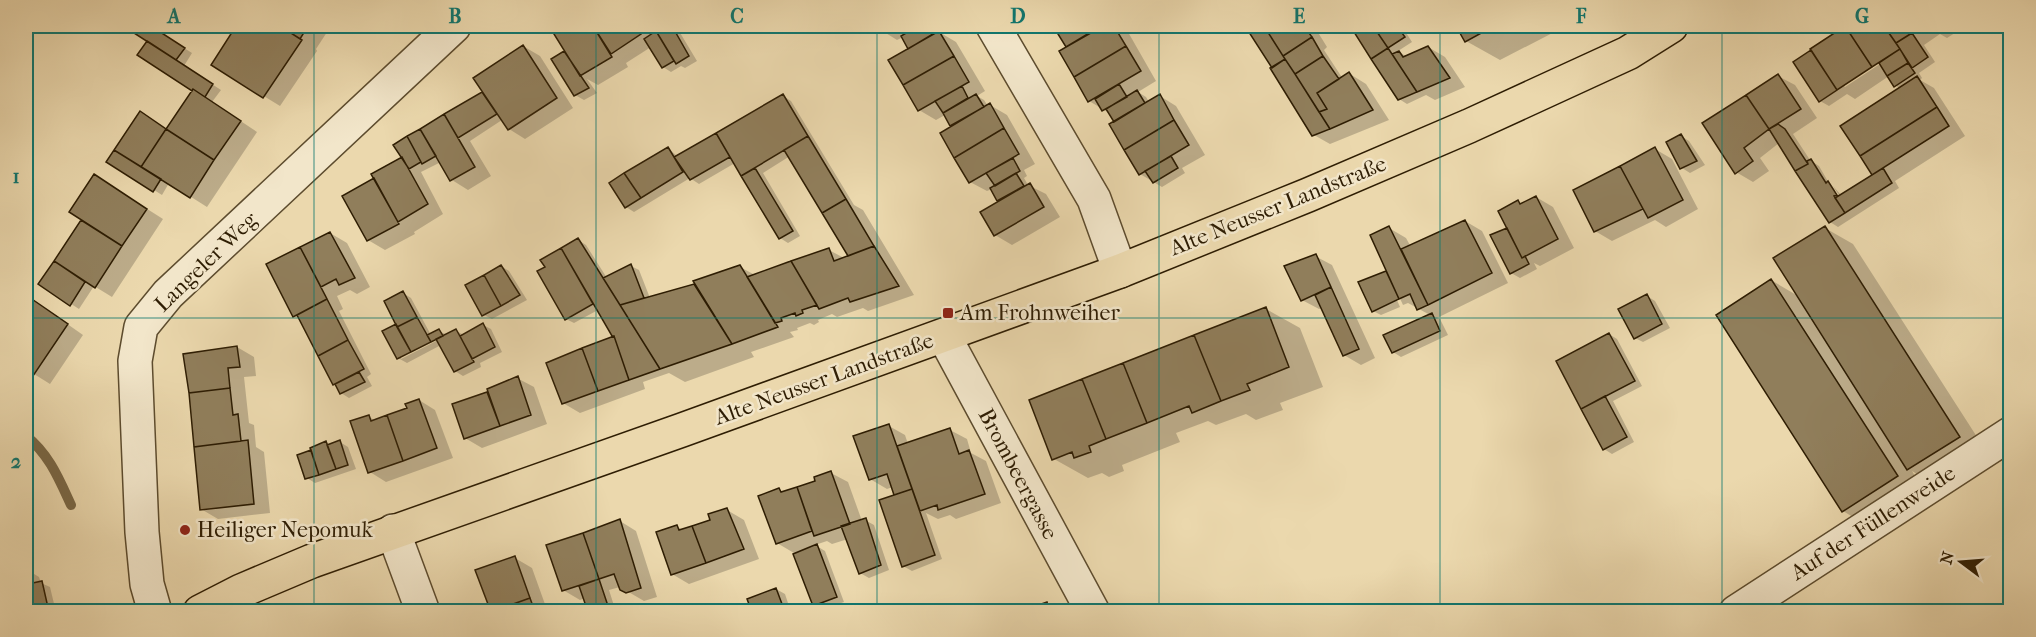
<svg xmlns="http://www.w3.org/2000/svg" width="2036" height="637" viewBox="0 0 2036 637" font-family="'IM FELL French Canon',serif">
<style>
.shadow{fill:#0003;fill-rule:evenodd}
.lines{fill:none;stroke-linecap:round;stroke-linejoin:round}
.stream{stroke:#796746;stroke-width:10}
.building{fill:#907e5b;stroke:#2e1d03;stroke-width:1.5}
.minor-casing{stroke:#5d4c2e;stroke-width:36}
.major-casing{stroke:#2e1d03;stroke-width:36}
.minor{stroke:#f2e6ca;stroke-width:33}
.major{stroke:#ebd8ad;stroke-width:33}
.grid{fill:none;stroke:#0f766e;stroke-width:1.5;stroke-opacity:0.55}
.poi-dot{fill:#8f2418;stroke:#f2e6ca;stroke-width:2}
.labels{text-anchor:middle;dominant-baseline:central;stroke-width:5;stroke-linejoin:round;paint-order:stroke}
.street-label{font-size:22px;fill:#2e1d03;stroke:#f2e6ca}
.poi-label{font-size:22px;fill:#2e1d03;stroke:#f2e6ca;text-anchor:start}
.neatline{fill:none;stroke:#0f766e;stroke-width:2}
.grid-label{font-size:20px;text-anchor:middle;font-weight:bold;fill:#0f766e}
</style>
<rect width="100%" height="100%" fill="#ebd8ad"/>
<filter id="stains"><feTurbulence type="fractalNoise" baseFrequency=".00333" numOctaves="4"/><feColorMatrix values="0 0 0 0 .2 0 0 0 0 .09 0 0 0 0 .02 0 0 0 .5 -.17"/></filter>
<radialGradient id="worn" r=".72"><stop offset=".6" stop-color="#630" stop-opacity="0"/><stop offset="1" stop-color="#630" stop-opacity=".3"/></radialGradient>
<!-- shadow -->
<path class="shadow" d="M126,26H149L192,53L184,66L221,90L212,102L257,132L207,207L169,183L162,195L154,190L141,113L168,130L194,90L149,40Z
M238,26H331L316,49L317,51L280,106L213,65Z
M551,26H646L652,36L658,32L655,27L658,26H676L697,61L685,68L681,66L671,72L663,67L651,47L626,63L628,67L598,85L587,79L597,93L584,100L575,95L564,53L569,56Z
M878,26H934L937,34L939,32L956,42L985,91L977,96L984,100L988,106L990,105L1007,115L1035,164L1024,170L1027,176L1024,178L1028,185L1046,194L1060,217L1012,245L995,235L982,212L1001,201L992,189L987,191L970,182L953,126L945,115L936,120L919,110L910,49L903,37L897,40L881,30Z
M1057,26H1092L1095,32L1106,26H1116L1128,32L1156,81L1138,92L1146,97L1149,102L1160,96L1176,106L1205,155L1182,168L1185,173L1162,187L1140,174L1111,114L1089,101L1061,52L1068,47L1061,35L1065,32Z
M1247,26H1314L1327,47L1324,50L1343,79L1350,74L1366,84L1389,120L1330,144L1314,135Z
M1366,26H1406L1403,28L1412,42L1398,51L1407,57L1428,47L1445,57L1465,87L1435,100L1426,95L1407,104L1399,99L1356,33Z
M1458,26H1566L1500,60L1466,41Z
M1847,26H1966L1947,38L1940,34L1924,45L1935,62L1919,73L1922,78L1920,80L1934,88L1965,136L1895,181L1899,188L1838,227L1830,222L1779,143L1760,158L1769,171L1753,182L1736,172L1704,123L1778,76L1795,85L1817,118L1793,134L1810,160L1819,166L1840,202L1842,200L1833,186L1842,196L1874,175L1901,89L1895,85L1889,76L1855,99L1847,94L1829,106L1820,101L1813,50ZM1884,58L1886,60L1845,87L1843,85Z
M523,46L540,56L573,108L525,139L509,129L502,120L470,141L491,176L468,190L452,180L441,162L421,172L443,214L414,232L415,234L385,250L368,240L344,196L376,179L404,158L422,130L484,93Z
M783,96L791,101L854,205L863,210L914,295L868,311L863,308L837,317L832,314L818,320L819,322L814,325L810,323L797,328L798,330L790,332L794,337L751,352L754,357L685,382L669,373L643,382L645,389L580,413L563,403L616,337L598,310L574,323L566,319L543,261L578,240L586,245L607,278L631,266L639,270L650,298L694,286L700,289L740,267L755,275L829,250L844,258L850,256L790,156L763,173L800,236L788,243L780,238L735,163L699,184L690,178L634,212L626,207L668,148L678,157Z
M1681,136L1689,141L1705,165L1690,173L1682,168L1668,142Z
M1655,149L1672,159L1698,209L1666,227L1655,220L1612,241L1595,231L1575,191Z
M111,186L163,219L112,297L94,286L79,309L40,284L83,219Z
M1536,197L1553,207L1574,248L1540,266L1534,263L1537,269L1520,278L1511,273V232L1518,202L1523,205Z
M1465,221L1482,231L1508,283L1437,318L1440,319L1448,335L1401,357L1393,352L1430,315L1408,303L1403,305L1396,290L1393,291L1400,307L1381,315L1373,311L1360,283L1388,271L1389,228L1406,238L1411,247Z
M1825,228L1853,244L1988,454L1936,486L1912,471L1925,493L1871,528L1843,511L1771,280L1798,296Z
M330,233L347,243L370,287L357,294L350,290L337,296L343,309L339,311L371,374L367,377L372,386L349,398L341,393L302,320L295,316L268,265Z
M1315,256L1332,265L1375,358L1361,365L1344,355L1322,308L1319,309L1302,300Z
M501,266L509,271L527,300L492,319L484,315Z
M403,293L411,298L431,335L439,331L447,335L456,331L464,335L483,325L491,329L502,352L480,363L481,367L463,376L455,371L441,345L407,363L398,358V325ZM441,335L442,338L401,359V355Z
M26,295L83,335L50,384L26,369Z
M1647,296L1655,301L1670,328L1643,342L1635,338Z
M1266,309L1300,328L1323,387L1280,403L1283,410L1256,420L1246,414L1216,425L1208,421L1176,433L1180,442L1122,465L1124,471L1109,477L1102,473L1088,478L1054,459Z
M1609,334L1617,339L1642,386L1613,401L1634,442L1612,454L1604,449L1558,361Z
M237,347L254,357L256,376L244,377L249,423L254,425L256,447L264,452L270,513L218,519L201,509L191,393Z
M517,378L534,387L547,424L482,448L465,438L454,405L489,393Z
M419,400L435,410L453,458L386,482L370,472L369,417L376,421L409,409Z
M889,426L905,435L908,444L950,430L967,439L971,453L986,461L1001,503L956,519L950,515L938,519L926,513L942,559L912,571L903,566L896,496L893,487L887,489L870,479Z
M340,442L348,447L356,469L315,483L307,478L313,451L326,443L330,445Z
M831,473L848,482L862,521L865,520L874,525L889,570L869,578L860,573L848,539L832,544L827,541L815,545L825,551L844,602L822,610L814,605L794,553L777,543L779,490L784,493L798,488L817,481Z
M727,510L744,520L759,559L689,584L672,574L677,527L683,530L712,521Z
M620,521L636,531L657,597L644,601L620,587L609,590L616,612H589L585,598L580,600L563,590Z
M515,558L532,568L546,607L540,609L541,612L492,611Z
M26,569L39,577L41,583L50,587L56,612H26Z
M776,589L785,594L791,612H753Z
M1047,603L1055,608L1056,612H1022Z"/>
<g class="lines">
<!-- stream -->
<path class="stream" d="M26,436C49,454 59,479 71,505"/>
</g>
<!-- building -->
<path class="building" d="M123,26H151L185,48L176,60Z
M236,26H280L302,40L263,98L211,65Z
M280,26H308L300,39Z
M549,26H593L612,57L580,76Z
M593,26H636L641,34L611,54Z
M653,26H672L689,56L676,64Z
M918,26H928L933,34L908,49L901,36Z
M1074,26H1087L1091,32L1066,47L1058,34Z
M1103,26H1114L1126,46L1074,77L1059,51Z
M1245,26H1264L1285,59L1272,68Z
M1264,26H1304L1312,37L1283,56Z
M1363,26H1373L1388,48L1371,59L1354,32Z
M1373,26H1397L1405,37L1388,48Z
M1456,26H1481L1485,31L1465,42Z
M1845,26L1872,67L1837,90L1810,49Z
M1845,26H1884L1900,49L1872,67Z
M1884,26H1923L1896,43Z
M656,31L674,61L662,68L644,39Z
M939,31L954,56L903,85L888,60Z
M1912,33L1928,57L1912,68L1896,43Z
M1312,37L1323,56L1295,74L1283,56Z
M147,41L213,84L205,97L193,89L192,91L137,55Z
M523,45L557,98L508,130L473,78Z
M1126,46L1141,71L1088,102L1074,77Z
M1428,46L1450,78L1417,92L1392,54L1399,51L1403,57Z
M1388,48L1417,92L1398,100L1371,59Z
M1900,49L1908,63L1887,76L1879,63Z
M1811,50L1837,90L1819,102L1793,62Z
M564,51L589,88L574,96L551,59Z
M954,56L969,82L918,111L903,85Z
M1323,56L1339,79L1317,93L1327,109L1319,112L1295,74Z
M1285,59L1295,74L1330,129L1312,136L1270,68Z
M1908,63L1915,73L1894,87L1887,76Z
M1349,72L1373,110L1330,129L1319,112L1327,109L1317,93Z
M1778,74L1801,109L1769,129L1746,95Z
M1917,76L1937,107L1860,156L1840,126Z
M1119,84L1127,97L1102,111L1095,99Z
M962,86L968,98L943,113L935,101Z
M193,89L241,121L214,160L166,129Z
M1137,90L1145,103L1114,122L1106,109Z
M482,92L497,114L458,138L444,114Z
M783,94L808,136L741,176L716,133Z
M976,94L984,107L950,126L943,113Z
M1160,94L1174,120L1124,150L1109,124Z
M1746,95L1769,129L1744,148L1753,161L1735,174L1702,123Z
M990,103L1004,128L954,158L940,133Z
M1937,107L1949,126L1872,175L1860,156Z
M140,111L166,129L141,167L114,150Z
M444,114L475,167L450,181L420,129Z
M1174,120L1189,145L1139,175L1124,150Z
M1778,124L1785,129L1808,164L1795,171L1769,129Z
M1004,128L1019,154L969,183L954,158Z
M166,129L214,160L190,198L141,167Z
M420,129L436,156L422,164L407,136Z
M716,133L730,157L690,180L674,157Z
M1681,134L1697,161L1680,169L1666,142Z
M407,136L421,162L409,169L393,145Z
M808,136L846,199L822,213L784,150Z
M668,147L683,172L641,198L624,173Z
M1655,147L1683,200L1648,218L1620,166Z
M114,150L161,179L153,192L106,162Z
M1171,156L1178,168L1153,183L1145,171Z
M402,157L428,204L398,222L371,174Z
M1013,158L1020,171L995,186L986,173Z
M1811,159L1826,183L1828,181L1837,195L1834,196L1845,213L1829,223L1795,171L1808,164L1807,161Z
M1620,166L1643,209L1594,232L1573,190Z
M755,168L793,231L779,239L741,176Z
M1883,168L1892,183L1845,213L1835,198Z
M624,173L641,198L625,208L609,183Z
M1016,173L1024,186L997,201L990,188Z
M94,174L147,209L122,246L69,212Z
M374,178L399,224L367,241L342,196Z
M1030,183L1044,207L994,236L980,212Z
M1536,196L1558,239L1522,258L1498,211L1518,200L1520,204Z
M846,199L874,246L848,256L822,213Z
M81,220L122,246L95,288L54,261Z
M1465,220L1492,273L1428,305L1401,249Z
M1389,226L1428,305L1417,310L1410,294L1399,299L1370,235Z
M1825,226L1960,437L1907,470L1773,258Z
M1507,228L1522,258L1525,256L1529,264L1510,274L1490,235Z
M330,232L355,278L339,285L336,279L321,287L300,247Z
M578,238L620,305L660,369L629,380L614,336H612L561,248Z
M874,246L899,286L850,302L848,298L819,309L791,261L829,248L834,261Z
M300,247L327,299L293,317L266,264Z
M561,248L593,304L565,320L537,271L545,267L540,260Z
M1316,254L1331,287L1301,301L1284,266Z
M54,261L85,282L70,306L38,284Z
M791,261L817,305L802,310L803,313L796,316L795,313L781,318L782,321L775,323L747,277Z
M631,264L644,298L620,305L603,278Z
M501,265L520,295L501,306L484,275Z
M740,265L778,327L732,344L693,281Z
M1386,271L1399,299L1372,312L1358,282Z
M484,275L501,306L482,316L465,285Z
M1771,279L1898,476L1842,512L1716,315Z
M694,284L732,344L660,369L620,305Z
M1331,287L1359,349L1343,356L1315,295Z
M403,291L417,317L397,327L384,301Z
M1647,294L1662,324L1634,339L1618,309Z
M26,295L68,324L33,376L26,370Z
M327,299L348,340L318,356L297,315Z
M1266,307L1289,367L1247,384L1250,390L1221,401L1194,335Z
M1432,313L1440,331L1392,353L1383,335Z
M417,317L431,342L411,352L397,327Z
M483,323L495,347L472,359L460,336Z
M396,324L411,352L397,359L382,331Z
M439,329L443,336L431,342L427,335Z
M456,329L474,362L454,372L436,339Z
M1609,333L1635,381L1581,409L1556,361Z
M1194,335L1221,401L1192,413L1189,406L1147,423L1123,363Z
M614,336L629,380L598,391L582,348Z
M348,340L364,369L333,385L318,356Z
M237,346L240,367L228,368L230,388L189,393L183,354Z
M582,348L598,391L562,404L546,363Z
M1123,363L1147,423L1106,439L1082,379Z
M359,372L365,382L340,394L335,384Z
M518,376L531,415L500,426L487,389Z
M1082,379L1106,439L1089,446L1091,452L1074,458L1072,452L1052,460L1029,400Z
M230,388L233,415L238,414L241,441L194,447L189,393Z
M487,392L500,426L464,439L452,404Z
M1605,396L1627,437L1603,450L1581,409Z
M419,399L437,448L403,461L387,415L407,408L405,404Z
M369,415L371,421L387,415L403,461L368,473L350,421Z
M889,424L912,489L894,495L887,474L869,480L853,436Z
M950,428L959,454L969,450L985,494L938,510L937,505L920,511L897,446Z
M248,440L254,504L200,510L194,447Z
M340,440L348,465L336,469L327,445Z
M326,441L336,469L319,475L310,448Z
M311,450L319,475L305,479L297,455Z
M831,471L850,524L814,536L797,487L815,481L814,477Z
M797,487L812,531L776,544L758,496L779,488L781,492Z
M912,489L935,555L902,567L879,500Z
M727,508L744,549L706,563L692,526L710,520L708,514Z
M866,518L881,565L859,574L841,526Z
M620,519L641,588L626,593L620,590L614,574L599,579L583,533Z
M677,525L679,530L692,526L706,563L671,575L656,532Z
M583,533L599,579L562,591L546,545Z
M817,544L837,597L813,606L793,554Z
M515,556L530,598L491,612L475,570Z
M26,575L32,600L26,602Z
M599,579L610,612H588L579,586Z
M42,581L49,612H35L28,584Z
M776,588L785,612H752L747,599Z
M530,598L535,612H503L502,608Z
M1047,602L1050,612H1035L1033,607Z"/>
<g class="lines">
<defs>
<path id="minor" d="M993,26L1094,199L1120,271
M944,336L1093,612
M393,531L423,612
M155,612L147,584L142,532L135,361L141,327L168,294L454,26
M1736,612L2010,434"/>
<path id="major" d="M200,612L241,591L312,561L682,430L1120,271L1308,195L1469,126L1628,53L1671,26"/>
</defs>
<!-- minor casing -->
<use href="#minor" class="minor-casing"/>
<!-- major casing -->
<use href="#major" class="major-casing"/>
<!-- minor -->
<use href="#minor" class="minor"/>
<!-- major -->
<use href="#major" class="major"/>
</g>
<!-- grid -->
<path class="grid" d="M314,26V612M596,26V612M877,26V612M1159,26V612M1440,26V612M1722,26V612M26,318H2010"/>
<!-- markers -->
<g class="poi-dot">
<rect x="942" y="307" width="12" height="12" rx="3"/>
<circle cx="185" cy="530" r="6"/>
</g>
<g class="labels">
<!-- street labels -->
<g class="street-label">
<text transform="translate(1278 206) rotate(-22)">Alte Neusser Landstraße</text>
<text transform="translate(206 262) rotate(-44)">Langeler Weg</text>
<text transform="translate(824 379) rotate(-20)">Alte Neusser Landstraße</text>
<text transform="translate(1018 474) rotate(62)">Brombeergasse</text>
<text transform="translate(1873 523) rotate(-33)">Auf der Füllenweide</text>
</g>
<!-- poi labels -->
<g class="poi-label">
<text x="960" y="313">Am Frohnweiher</text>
<text x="197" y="530">Heiliger Nepomuk</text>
</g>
</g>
<!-- margin -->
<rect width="2036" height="637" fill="none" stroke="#ebd8ad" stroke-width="66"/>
<!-- north arrow -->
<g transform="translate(1961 562) rotate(286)" stroke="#f2e6ca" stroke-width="4.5" paint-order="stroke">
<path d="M0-4.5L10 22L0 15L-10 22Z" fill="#2e1d03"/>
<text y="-9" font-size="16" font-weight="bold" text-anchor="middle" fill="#2e1d03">N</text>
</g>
<rect x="33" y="33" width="1970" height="571" class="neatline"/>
<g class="grid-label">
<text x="174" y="23">A</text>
<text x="455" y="23">B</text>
<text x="737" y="23">C</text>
<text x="1018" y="23">D</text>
<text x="1299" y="23">E</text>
<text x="1581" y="23">F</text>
<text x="1862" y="23">G</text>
<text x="16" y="183">1</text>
<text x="16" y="468">2</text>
</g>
<rect width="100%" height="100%" filter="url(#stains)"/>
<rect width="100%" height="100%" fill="url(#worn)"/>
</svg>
